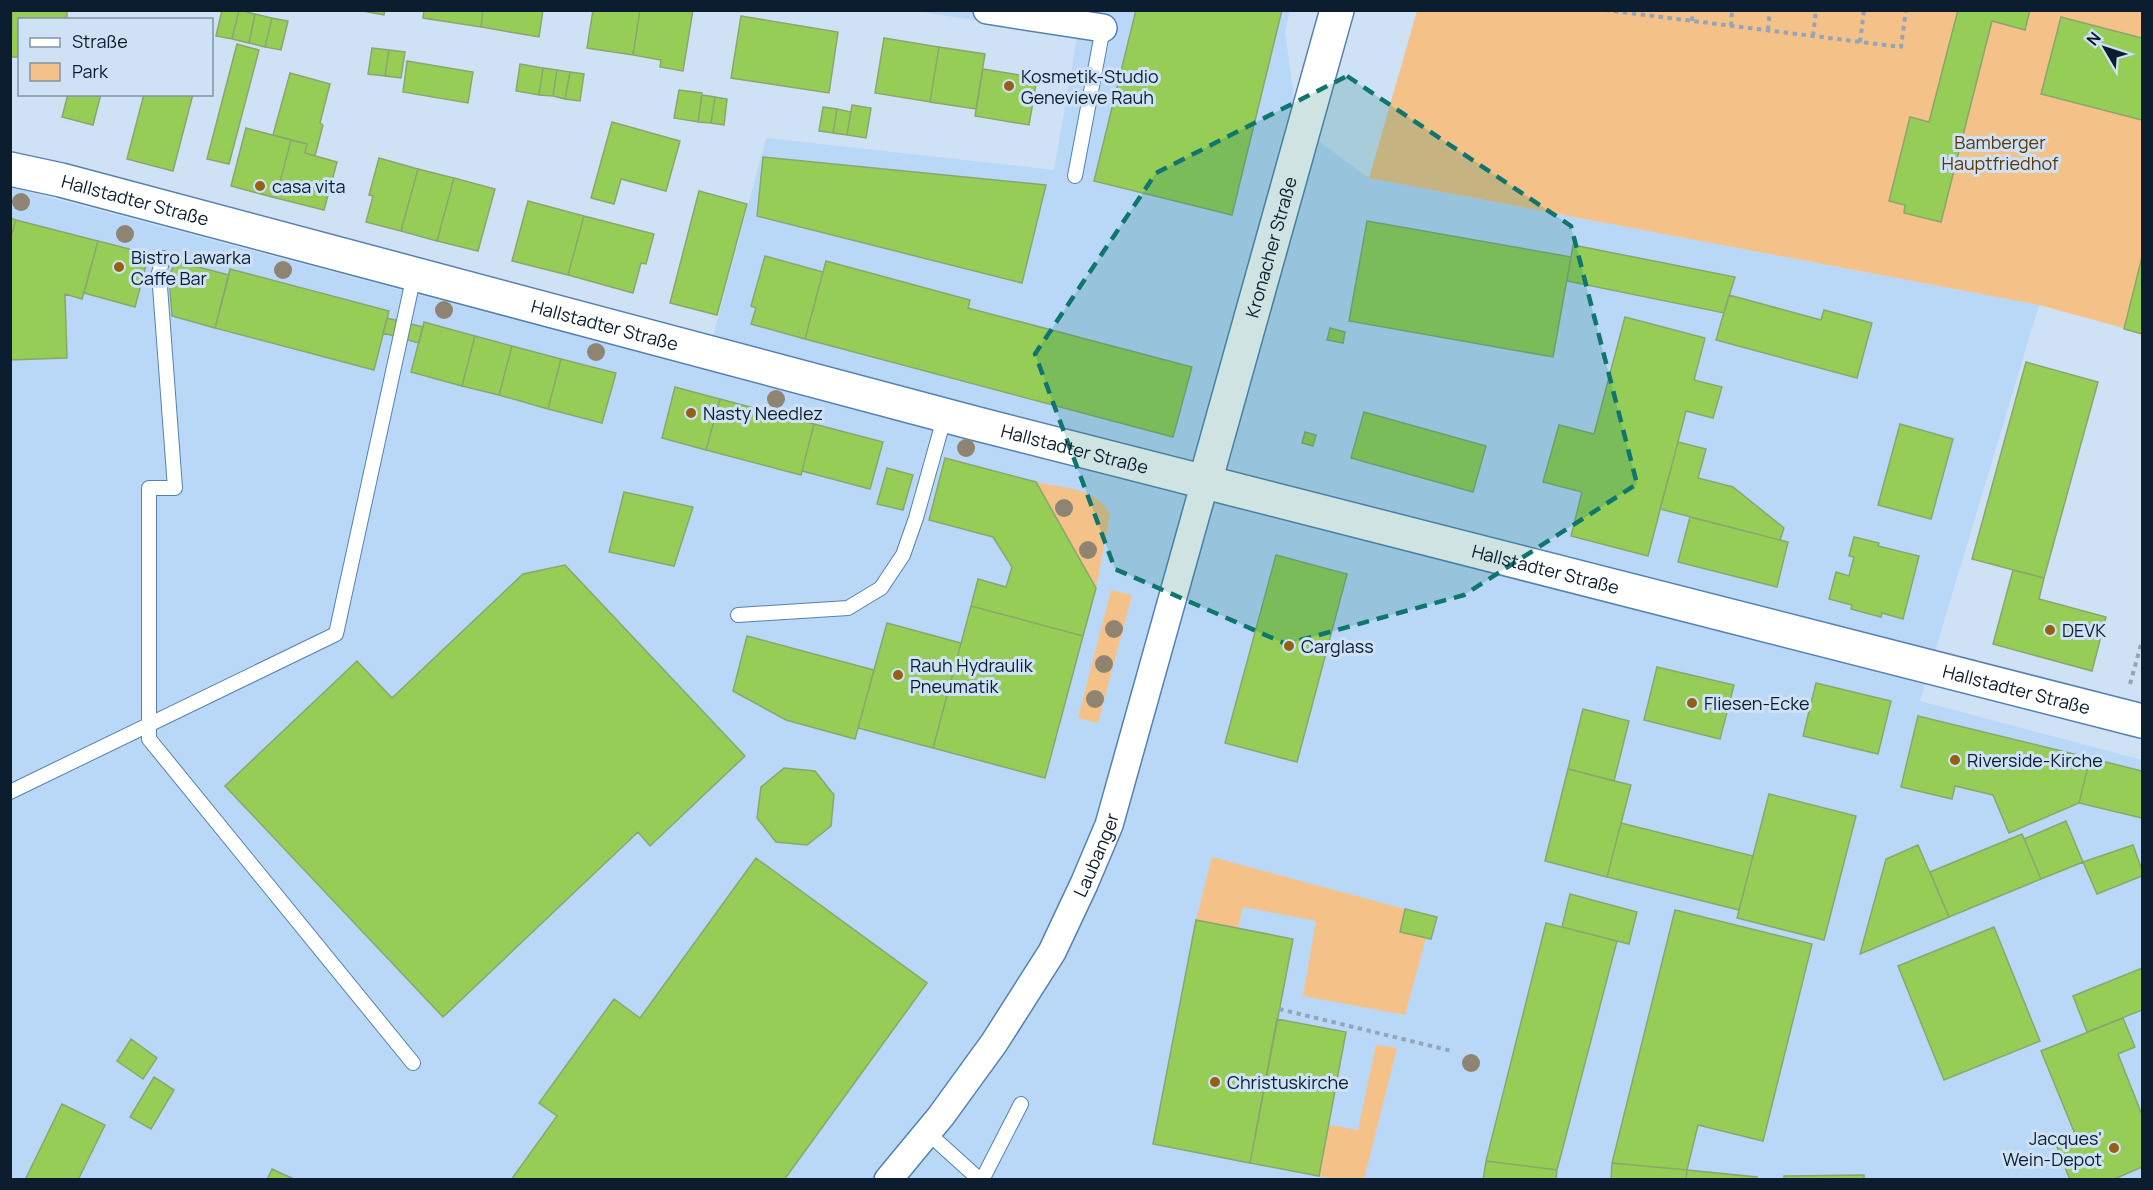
<svg xmlns="http://www.w3.org/2000/svg" width="2153" height="1190" viewBox="0 0 2153 1190" font-family="Manrope,sans-serif">
<style>
.built{fill:#b9d8f8}
.green{fill:#f4c288}
.building{fill:#96cd56;stroke:#8aa66e;stroke-width:1.5}
.lines{fill:none;stroke-linecap:round;stroke-linejoin:round}
.service-casing{stroke:#5681ae;stroke-width:16}
.minor-casing{stroke:#5681ae;stroke-width:30}
.tertiary-casing{stroke:#5681ae;stroke-width:36}
.secondary-casing{stroke:#5681ae;stroke-width:36}
.path{stroke:#93a5b8;stroke-width:4;stroke-dasharray:4.5 4.5;stroke-linecap:butt}
.service{stroke:#fff;stroke-width:14}
.minor{stroke:#fff;stroke-width:27}
.tertiary{stroke:#fff;stroke-width:33}
.secondary{stroke:#fff;stroke-width:33}
.tree{fill:#8f8472}
.marked{fill:#0f766e;fill-opacity:0.2;stroke:#0f766e;stroke-width:4.5;stroke-dasharray:12 8;stroke-linejoin:round}
.poi-dot{fill:#946015;stroke:#cfe1f5;stroke-width:2}
.labels{text-anchor:middle;dominant-baseline:central;stroke-width:6;stroke-linejoin:round;paint-order:stroke}
.poi-label{font-size:18px;fill:#0b1d2e;stroke:#cfe1f5;text-anchor:start}
.park-label{font-size:18px;fill:#5a3807;stroke:#cfe1f5}
.street-label{font-size:18px;fill:#0b1d2e;stroke:#cfe1f5}
</style>
<rect width="100%" height="100%" fill="#cfe1f5"/>
<!-- built -->
<path class="built" d="M916,11H1290L1285,32L1298,126L1369,178L2039,305L1920,701L2142,760V1179H11L10,187L704,370L766,138L1054,170L1077,37Z"/>
<!-- green -->
<path class="green" d="M1417,11H2142V333L2039,305L1369,178Z
M1036,482C1062,488 1098,487 1110,515L1096,588Z
M1111,590L1132,595L1098,723L1078,718Z
M1212,857L1405,909L1400,932L1426,938L1405,1015L1303,996L1316,921L1243,907L1238,929L1196,920Z
M1376,1045L1397,1048L1364,1179H1337L1319,1176L1329,1125L1358,1130Z"/>
<!-- building -->
<path class="building" d="M12,10H67V20H20V57H11Z
M222,10H239L232,39L216,36Z
M239,10L255,14L249,43L232,39Z
M357,10H385L384,15Z
M424,10H483L481,27L423,18Z
M483,10H543L539,37L481,27Z
M593,10H640L633,55L587,48Z
M640,10H693L683,71L660,67L661,60L633,55Z
M1136,10H1282L1232,215L1094,181Z
M1958,10H2030L2025,30L1992,21L1941,222L1904,213L1905,205L1889,201L1910,117L1929,122Z
M255,14L272,18L265,47L249,43Z
M741,16L838,32L829,93L731,78Z
M2061,17L2142,38V120L2041,94Z
M272,18L288,21L281,50L265,47Z
M884,38L939,47L930,102L875,93Z
M237,44L259,50L229,164L207,159Z
M939,47L985,54L976,109L930,102Z
M372,48L389,50L385,76L368,74Z
M389,50L405,52L401,78L385,76Z
M407,61L473,72L468,103L403,92Z
M520,64L543,68L539,95L516,91Z
M543,68L557,70L553,96L539,95Z
M983,69L1037,78L1029,125L975,116Z
M557,70L570,72L565,99L553,96Z
M570,72L584,74L580,101L565,99Z
M290,73L330,84L320,123L323,125L315,156L305,153L307,144L273,135Z
M679,90L702,93L698,122L674,118Z
M68,94H101L93,125L62,117Z
M144,94H193L173,171L127,159Z
M702,95L715,97L711,123L698,122Z
M715,97L727,99L724,125L711,123Z
M852,105L871,108L866,138L847,135Z
M823,107L837,109L833,133L819,131Z
M837,109L851,112L847,135L833,133Z
M612,122L680,141L666,191L621,179L614,204L591,198Z
M246,128L291,140L276,198L231,186Z
M291,140L307,144L305,153L337,162L324,210L276,198Z
M763,157L1046,185L1022,283L757,216Z
M379,158L418,169L401,231L366,222L373,196L369,195Z
M418,169L454,178L437,241L401,231Z
M454,178L495,189L478,251L437,241Z
M699,191L747,204L717,315L670,303Z
M528,201L584,216L568,275L512,261Z
M584,216L654,234L646,264L641,263L633,293L568,275Z
M10,218L16,220L10,240Z
M16,220L98,241L82,299L65,294L67,358L10,360V240Z
M1367,221L1571,257L1553,357L1349,321Z
M98,241L149,254L135,307L84,293Z
M1573,245L1735,277L1724,313L1567,281Z
M765,256L823,272L805,339L751,324L756,308L751,306Z
M2142,257V334L2124,329Z
M175,261L229,275L215,328L172,316L169,277Z
M826,261L970,300L968,308L1192,367L1173,437L805,339Z
M230,269L389,311L374,370L215,328Z
M1729,295L1821,320L1824,310L1872,323L1857,378L1716,340Z
M1625,317L1705,338L1694,380L1722,387L1713,418L1686,411L1648,556L1571,536L1582,492L1543,482L1559,425L1594,434Z
M387,318L423,327L419,343L383,333Z
M424,322L475,336L462,386L411,372Z
M1330,328L1345,332L1343,343L1327,340Z
M475,336L512,346L499,395L462,386Z
M512,346L561,359L548,409L499,395Z
M561,359L616,373L602,423L548,409Z
M2026,362L2098,382L2044,578L1972,559Z
M675,387L720,399L706,450L662,438Z
M720,399L814,424L801,475L706,450Z
M1364,412L1486,446L1473,492L1351,458Z
M814,424L883,442L870,489L802,471Z
M1900,424L1953,439L1931,519L1878,505Z
M1305,432L1316,435L1313,446L1302,443Z
M1678,442L1706,449L1698,478L1733,487L1784,528L1780,540L1660,509Z
M945,458L1036,482L1096,588L1083,636L971,606L978,579L1006,587L1012,567L993,537L929,520Z
M887,468L913,475L903,510L877,504Z
M624,492L693,507L674,566L609,552Z
M1690,517L1788,542L1777,587L1678,562Z
M1854,537L1879,543L1878,546L1919,556L1903,619L1882,613L1881,617L1851,609L1852,605L1829,599L1836,572L1849,576L1854,557L1849,556Z
M1276,555L1347,574L1297,762L1225,743Z
M565,565L745,756L650,846L638,832L443,1017L225,786L357,661L392,698L523,574Z
M2013,570L2044,578L2039,599L2106,617L2092,671L1993,644Z
M971,606L1083,636L1045,778L933,748Z
M887,623L961,643L933,748L858,728Z
M747,636L874,670L855,739L786,720L733,691Z
M1657,667L1734,685L1720,739L1644,720Z
M1816,683L1891,701L1878,754L1803,736Z
M1583,709L1629,721L1614,781L1568,769Z
M1918,716L2090,758L2079,803L2009,833L1993,795L1955,786L1952,799L1901,787Z
M2090,758L2142,771V818L2079,803Z
M784,768L815,771L834,795L831,826L807,845L776,842L757,818L761,787Z
M1568,769L1631,785L1607,877L1545,861Z
M1769,794L1856,816L1824,940L1737,918Z
M2066,821L2083,862L2041,879L2024,839Z
M1621,823L1753,856L1739,910L1607,877Z
M2022,834L2041,879L1949,917L1930,872Z
M1918,845L1949,917L1860,954L1886,859Z
M2133,845L2142,870V876L2097,894L2083,862Z
M756,858L927,983L784,1180H511L557,1116L539,1103L614,999L640,1018Z
M1570,894L1637,912L1629,944L1562,927Z
M1405,909L1437,917L1431,939L1400,932Z
M1675,910L1812,944L1763,1141L1698,1125L1687,1170L1612,1163Z
M1196,920L1293,939L1250,1163L1153,1144Z
M1546,923L1617,941L1557,1170L1486,1161Z
M1994,927L2040,1041L1944,1080L1898,966Z
M2142,968V1010L2087,1032L2073,996Z
M2123,1018L2135,1047L2118,1054L2142,1115V1167L2112,1180H2070L2055,1142L2075,1134L2041,1051Z
M1277,1019L1346,1032L1319,1176L1250,1163Z
M131,1039L157,1058L143,1079L117,1061Z
M154,1077L174,1090L151,1129L130,1117Z
M62,1104L105,1125L78,1180H25Z
M1486,1161L1557,1170L1556,1180H1483Z
M1612,1163L1687,1170L1686,1180H1611Z
M272,1169L296,1180H267Z
M1687,1170L1757,1177L1756,1180H1686Z
M1864,1175V1180H1784V1176Z"/>
<g class="lines">
<defs>
<path id="service" d="M1075,176L1103,28
M163,258L159,273L175,488H149V739L413,1063
M738,615L848,608L881,588L903,555L916,518L945,415
M10,792L336,634L414,275
M928,1133L980,1180
M982,1180L1021,1104"/>
<g id="minor">
<path d="M987,10L1103,28"/>
<path id="s1" d="M888,1180L941,1116L994,1043L1052,952L1084,884L1109,825L1205,482"/>
</g>
<g id="tertiary">
<path id="s2" d="M1205,482L1337,10"/>
</g>
<g id="secondary">
<path id="s3" d="M10,169L61,180L970,422L2142,721"/>
</g>
</defs>
<!-- service casing -->
<use href="#service" class="service-casing"/>
<!-- minor casing -->
<use href="#minor" class="minor-casing"/>
<!-- tertiary casing -->
<use href="#tertiary" class="tertiary-casing"/>
<!-- secondary casing -->
<use href="#secondary" class="secondary-casing"/>
<!-- path -->
<path class="path" d="M1605,10L1901,47L1906,10
M1692,21L1693,10
M1731,26L1732,10
M1768,30L1770,10
M1813,36L1816,10
M1860,42L1864,10
M2130,684L2142,641
M1279,1009L1452,1051"/>
<!-- service -->
<use href="#service" class="service"/>
<!-- minor -->
<use href="#minor" class="minor"/>
<!-- tertiary -->
<use href="#tertiary" class="tertiary"/>
<!-- secondary -->
<use href="#secondary" class="secondary"/>
</g>
<!-- trees -->
<g class="tree">
<circle cx="21" cy="202" r="9"/>
<circle cx="125" cy="234" r="9"/>
<circle cx="283" cy="270" r="9"/>
<circle cx="444" cy="310" r="9"/>
<circle cx="596" cy="352" r="9"/>
<circle cx="776" cy="399" r="9"/>
<circle cx="966" cy="448" r="9"/>
<circle cx="1064" cy="508" r="9"/>
<circle cx="1088" cy="550" r="9"/>
<circle cx="1114" cy="629" r="9"/>
<circle cx="1104" cy="664" r="9"/>
<circle cx="1095" cy="699" r="9"/>
<circle cx="1471" cy="1063" r="9"/>
</g>
<!-- marked area -->
<path class="marked" d="M1347,76L1571,226L1637,484L1464,595L1286,644L1115,569L1035,354L1156,173Z"/>
<!-- markers -->
<g class="poi-dot">
<circle cx="1009" cy="86" r="6"/>
<circle cx="260" cy="186" r="6"/>
<circle cx="119" cy="267" r="6"/>
<circle cx="691" cy="413" r="6"/>
<circle cx="2050" cy="630" r="6"/>
<circle cx="1289" cy="646" r="6"/>
<circle cx="898" cy="675" r="6"/>
<circle cx="1692" cy="703" r="6"/>
<circle cx="1955" cy="760" r="6"/>
<circle cx="1215" cy="1082" r="6"/>
<circle cx="2114" cy="1148" r="6"/>
</g>
<g class="labels">
<!-- poi labels -->
<g class="poi-label">
<text x="1021" y="76">Kosmetik-Studio<tspan x="1021" dy="21">Genevieve Rauh</tspan></text>
<text x="272" y="186">casa vita</text>
<text x="131" y="257">Bistro Lawarka<tspan x="131" dy="21">Caffe Bar</tspan></text>
<text x="703" y="413">Nasty Needlez</text>
<text x="2062" y="630">DEVK</text>
<text x="1301" y="646">Carglass</text>
<text x="910" y="665">Rauh Hydraulik<tspan x="910" dy="21">Pneumatik</tspan></text>
<text x="1704" y="703">Fliesen-Ecke</text>
<text x="1967" y="760">Riverside-Kirche</text>
<text x="1227" y="1082">Christuskirche</text>
<text x="2102" y="1138" text-anchor="end">Jacques'<tspan x="2102" dy="21">Wein-Depot</tspan></text>
</g>
<!-- park labels -->
<g class="park-label">
<text x="2000" y="142">Bamberger<tspan x="2000" dy="21">Hauptfriedhof</tspan></text>
</g>
<!-- street labels -->
<g class="street-label">
<text stroke="none"><textPath href="#s3" startOffset="129">Hallstadter Straße</textPath></text>
<text stroke="none"><textPath href="#s2" startOffset="244">Kronacher Straße</textPath></text>
<text stroke="none"><textPath href="#s3" startOffset="615">Hallstadter Straße</textPath></text>
<text stroke="none"><textPath href="#s3" startOffset="1101">Hallstadter Straße</textPath></text>
<text stroke="none"><textPath href="#s3" startOffset="1587">Hallstadter Straße</textPath></text>
<text stroke="none"><textPath href="#s3" startOffset="2073">Hallstadter Straße</textPath></text>
<text stroke="none"><textPath href="#s1" startOffset="388">Laubanger</textPath></text>
</g>
</g>
<!-- border -->
<rect width="2153" height="1190" fill="none" stroke="#0b1d2e" stroke-width="24"/>
<!-- legend -->
<rect x="18" y="18" width="195" height="78" fill="#cfe1f5" stroke="#8193a5" stroke-width="1.5"/>
<rect x="30" y="38" width="30" height="9" fill="#ffffff" stroke="#8193a5" stroke-width="1.5"/>
<text x="72" y="48" font-size="18" fill="#0b1d2e">Straße</text>
<rect x="30" y="63" width="30" height="18" fill="#f4c288" stroke="#8193a5" stroke-width="1.5"/>
<text x="72" y="78" font-size="18" fill="#0b1d2e">Park</text>
<!-- north arrow -->
<g transform="translate(2105 48) rotate(309)" stroke="#cfe1f5" stroke-width="4.5" paint-order="stroke">
<path d="M0-4.5L10 22L0 15L-10 22Z" fill="#0b1d2e"/>
<text y="-9" font-size="16" font-weight="bold" text-anchor="middle" fill="#0b1d2e">N</text>
</g>
</svg>
